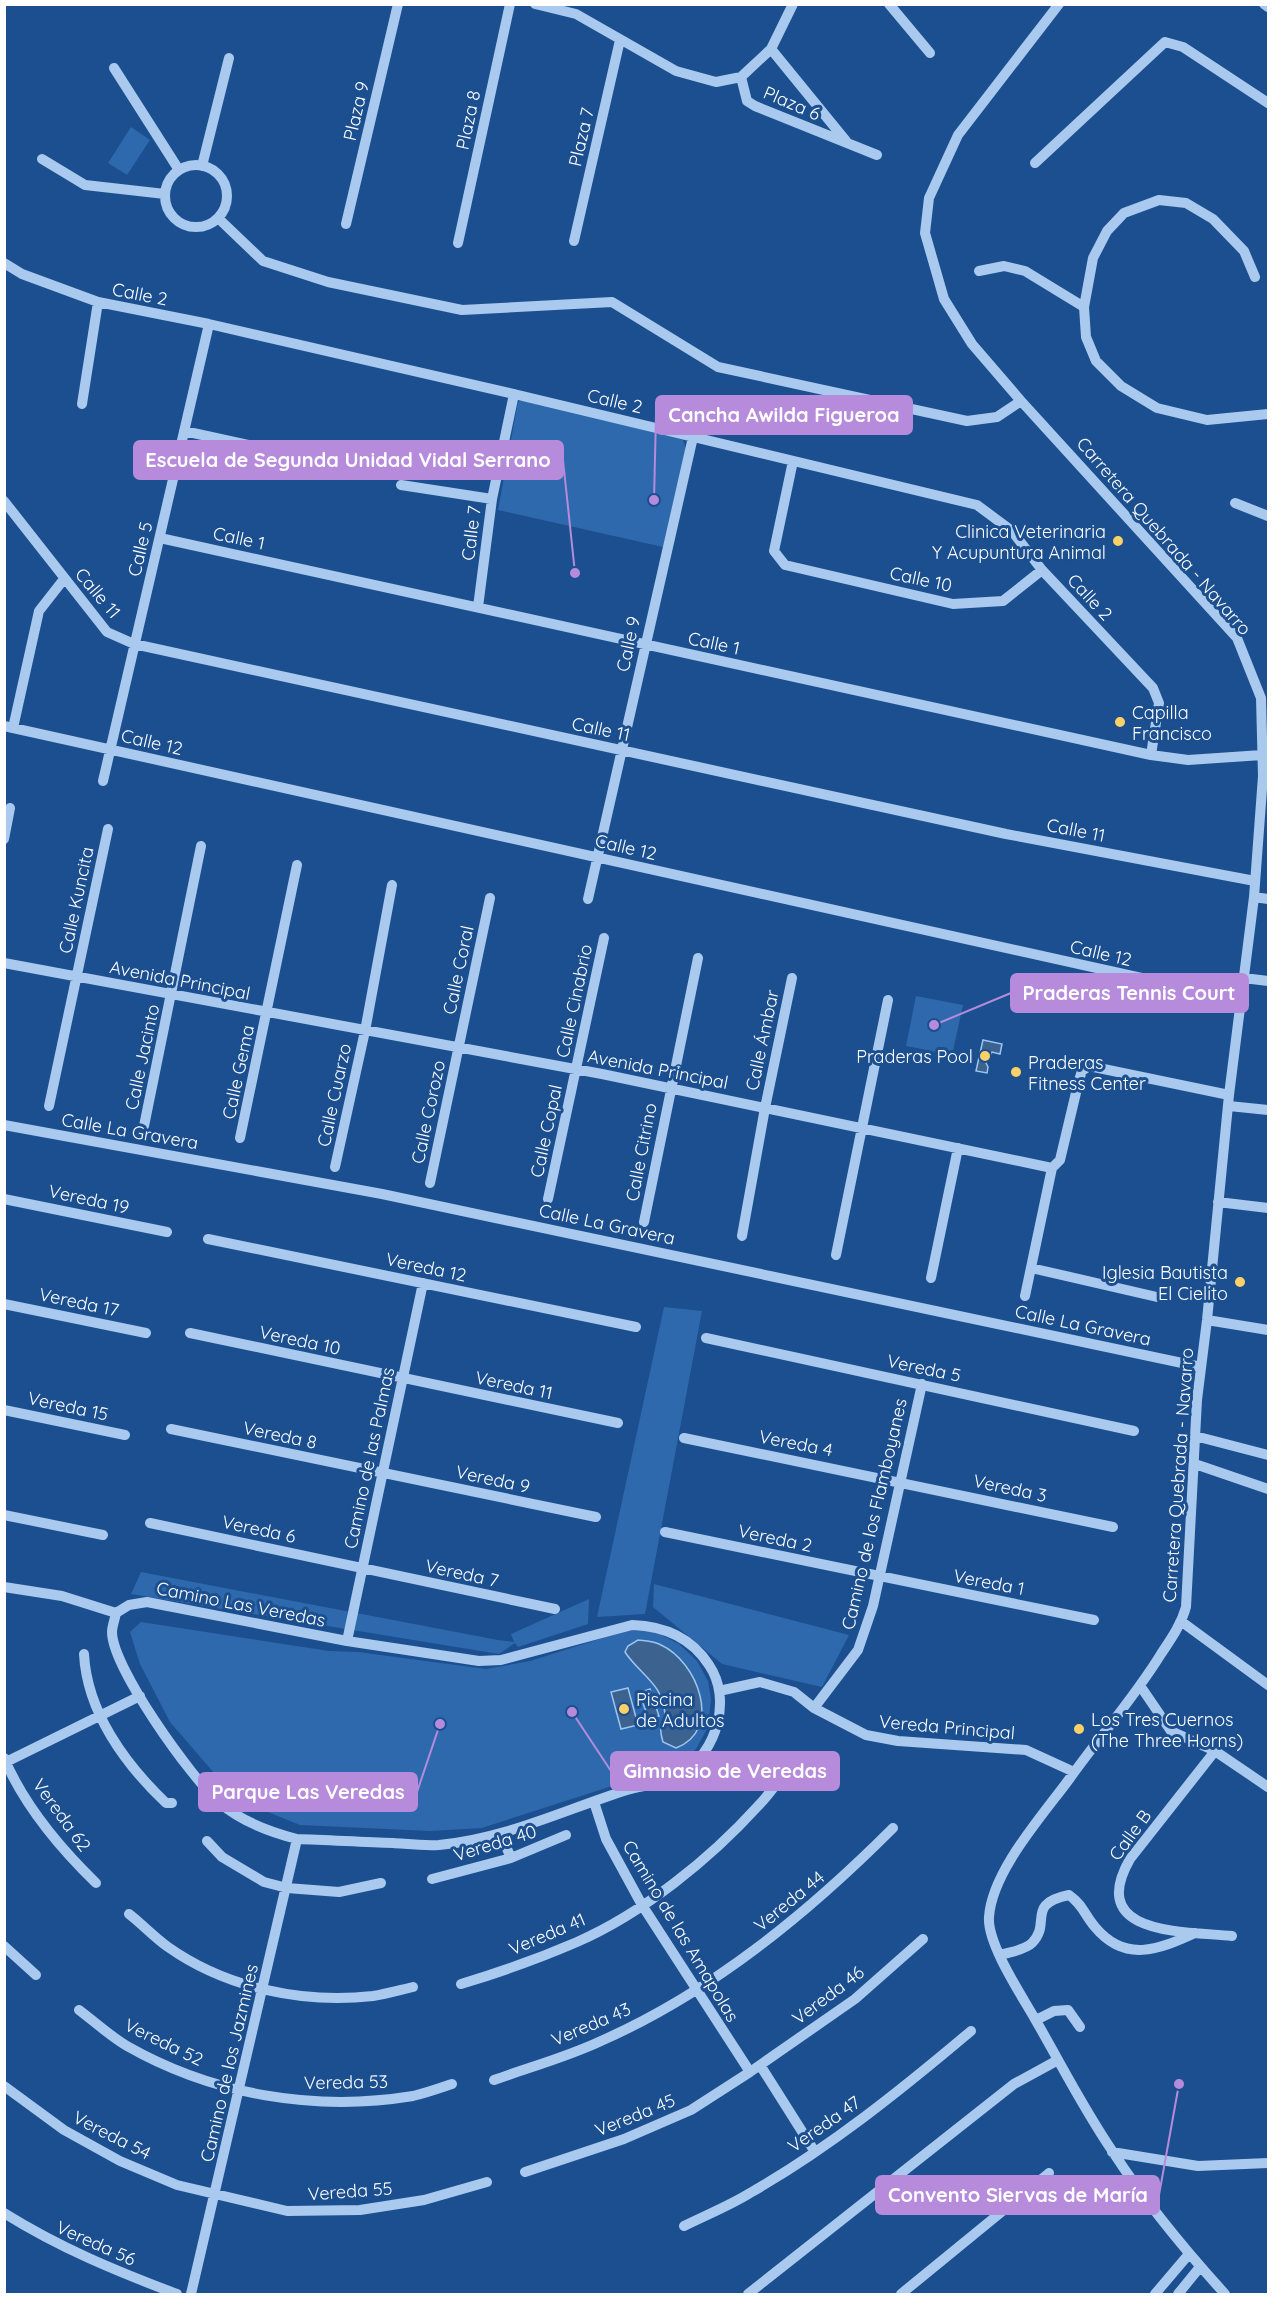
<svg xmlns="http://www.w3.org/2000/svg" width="1273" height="2299" viewBox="0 0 1273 2299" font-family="Quicksand,sans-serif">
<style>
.green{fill:#2e69ad}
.water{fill:#3c6290;stroke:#9cc4f0;stroke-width:1.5}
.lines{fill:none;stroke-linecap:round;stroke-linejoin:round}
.minor{stroke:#a9c9ee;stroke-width:10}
.poi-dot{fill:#ffd166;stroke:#1b4f8f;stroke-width:2}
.labels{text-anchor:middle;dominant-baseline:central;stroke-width:6;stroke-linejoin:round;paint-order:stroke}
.street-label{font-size:18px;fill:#fff;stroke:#1b4f8f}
.poi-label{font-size:18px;fill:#fff;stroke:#1b4f8f;text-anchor:start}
.leader{fill:none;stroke:#b68bdc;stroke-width:2}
.callout-dot{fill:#b68bdc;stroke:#1b4f8f;stroke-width:2}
.callout{fill:#b68bdc;stroke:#b68bdc;stroke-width:2}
.callout-label{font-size:20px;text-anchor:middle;font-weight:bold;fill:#fff}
</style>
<rect width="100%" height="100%" fill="#1b4f8f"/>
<!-- green -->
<path class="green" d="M131,127L150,140L127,175L108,163Z
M524,399L683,440L686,449L663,547L498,510L518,402Z
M916,996L963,1005L952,1055L906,1046Z
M664,1307L702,1311L645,1614L597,1617Z
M141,1572L498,1640L514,1642L511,1634L589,1599L588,1624L518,1647L515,1643L499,1654L131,1594Z
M654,1584L849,1635L822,1687L722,1664L653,1607Z
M141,1622L329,1651L358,1652L486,1669L530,1661L628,1630L656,1632L679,1644L697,1661L708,1681L711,1699L708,1727L696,1749L673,1769L659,1777L609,1787L482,1828L430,1831L300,1825L258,1808L227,1788L170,1722L140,1664L130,1632Z"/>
<!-- water -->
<path class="water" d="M983,1040L1002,1044L1000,1054L992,1052L986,1063L988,1067L987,1073L976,1071Z
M638,1640C645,1641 654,1641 661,1645C697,1661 724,1730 676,1748L663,1742C662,1738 660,1732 661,1728C661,1723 665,1719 665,1715C664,1684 639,1674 625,1652L628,1646Z
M628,1688L638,1725L621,1729L611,1692Z
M650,1689L659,1716L649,1719L639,1693Z"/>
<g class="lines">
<!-- minor -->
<path class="minor" d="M535,4L576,14L676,71L716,82L741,77L771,49L793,4
M889,4L930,53
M1059,4L958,135L929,198L925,233L944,299L972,344L1021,401L1237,638L1261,698L1263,776L1254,897L1229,1095L1207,1320L1197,1400L1186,1607C1181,1625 1171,1639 1161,1654C1134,1698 1100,1736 1070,1778C1043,1815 992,1871 989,1917C987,1944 1022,1996 1035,2019C1061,2064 1084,2110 1113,2152C1146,2203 1185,2250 1225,2294
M1264,4L1268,7
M771,49L846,141
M114,68L179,170
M741,77L747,101L755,106L877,155
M42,159L85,185L165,194
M1035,163L1165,42L1183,47L1268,103
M165 196a31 31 0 1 1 62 0a31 31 0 1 1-62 0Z
M202,166L229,58
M218,218L263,261L328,282L462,310L612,302L718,367L967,421L997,417L1021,401
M346,224L398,4
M574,241L620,40
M458,243L510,4
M4,263L22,274L98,302L209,324L514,394L977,505L1012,531L1042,570L1153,688L1159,703L1151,755
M979,271L1004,266L1025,271L1084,307
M1255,277L1244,251L1213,219L1186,203L1159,200L1124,213L1107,231L1093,258L1084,307L1086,337L1096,361L1121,386L1157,408L1207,420L1268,414
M82,404L98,302
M184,431L276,451L309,464
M793,461L774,551L785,565L953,604L1003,601L1042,570
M401,485L492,499
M4,501L107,632L134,644L1006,834L1255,881
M1235,503L1268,516
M160,538L1151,755L1188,760L1262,755
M478,607L492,499L514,394
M4,726L1241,1000
M13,728L39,611L64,579
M103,781L209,324
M4,839L10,808
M1254,897L1268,899
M588,899L693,437
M4,963L602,1074L1052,1168L1060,1160L1079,1080L1082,1071L1089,1066L1229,1095
M1244,978L1268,981
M49,1106L108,829
M1229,1106L1268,1110
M4,1125L382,1194L1201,1367
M144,1126L201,846
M240,1138L297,865
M335,1167L365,1031L392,885
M430,1183L490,898
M4,1199L167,1232
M548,1199L604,938
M1218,1202L1268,1208
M644,1222L698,958
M742,1236L765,1108L792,978
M208,1239L636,1327
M836,1255L888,1000
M1031,1268L1157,1297
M931,1278L958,1148
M1025,1296L1052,1168
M4,1304L146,1333
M1207,1320L1268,1330
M190,1333L618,1423
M706,1338L1134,1431
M4,1410L125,1435
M171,1429L596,1517
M1195,1436L1268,1455
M684,1438L1113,1527
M1195,1464L1268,1489
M4,1515L103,1535
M150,1523L555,1609
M665,1532L1094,1620
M4,1587L62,1596L116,1613
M147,1602L347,1641L479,1661L501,1660L632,1625C664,1626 691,1637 709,1665C732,1699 717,1751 683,1773C667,1784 645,1785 627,1790C564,1810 505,1839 439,1845C424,1846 408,1844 393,1843C361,1842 329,1840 297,1839C270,1832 240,1821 219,1802C191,1778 112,1667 112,1632C112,1626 115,1619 116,1613L129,1605Z
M1182,1622L1268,1685
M347,1641L423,1283
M84,1654C87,1712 125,1764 166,1803H172
M1141,1687L1171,1731L1215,1751L1268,1787
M719,1691L760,1682L794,1692L814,1708L866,1735L898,1741L1026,1750L1074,1772
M814,1708L858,1650L873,1606L922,1384
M1215,1751L1130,1859C1086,1936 1184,1931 1232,1936
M4,1758C24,1805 60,1848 96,1883
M4,1763L140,1696
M594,1802L606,1839L642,1905L750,2072
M501,1835L511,1858
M207,1841L222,1857L264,1882L287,1888L339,1892L381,1883
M432,1879L511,1858L566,1835
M129,1914C142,1924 154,1937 168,1947C226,1988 303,2004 373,1996C386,1994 400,1990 413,1987
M4,1946L36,1975
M1001,1955C1010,1952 1025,1950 1032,1943C1052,1923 1025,1904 1069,1895C1083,1905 1084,1914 1095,1927C1125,1963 1158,1950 1195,1933
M461,1984C501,1972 540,1958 577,1942C643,1913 710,1859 758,1806C770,1794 779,1780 789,1767
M79,2010C95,2022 110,2036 127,2046C213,2095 315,2112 413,2096C426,2093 440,2088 452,2084
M1036,2020L1054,2011L1068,2010L1080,2027
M760,2065L815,2152
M494,2080C530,2067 567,2057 601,2041C712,1992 808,1913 893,1828
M4,2086L64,2130L120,2161L177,2185L287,2211L360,2210L424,2200L487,2182
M1112,2152L1198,2166L1268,2163
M525,2172L624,2139L691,2110L750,2072L855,1999L923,1939
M4,2213C60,2248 116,2271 177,2294
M684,2226C706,2215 729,2206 750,2193C829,2148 901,2090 971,2031
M191,2294L297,1839
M748,2294L1014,2084L1058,2060
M901,2294L1049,2173
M1155,2294L1189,2254
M1178,2294L1200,2267"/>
</g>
<!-- markers -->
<g class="poi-dot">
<circle cx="1118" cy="541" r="6"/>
<circle cx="1120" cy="722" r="6"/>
<circle cx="985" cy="1056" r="6"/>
<circle cx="1016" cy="1072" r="6"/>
<circle cx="1240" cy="1282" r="6"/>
<circle cx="624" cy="1709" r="6"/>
<circle cx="1079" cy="1729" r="6"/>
</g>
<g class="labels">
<!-- street labels -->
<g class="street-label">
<text transform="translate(792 103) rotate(23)">Plaza 6</text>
<text transform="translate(356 111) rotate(-77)">Plaza 9</text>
<text transform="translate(468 120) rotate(-78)">Plaza 8</text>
<text transform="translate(581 137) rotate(-77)">Plaza 7</text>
<text transform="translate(140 294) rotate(11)">Calle 2</text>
<text transform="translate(615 401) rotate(13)">Calle 2</text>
<text transform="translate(471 533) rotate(-83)">Calle 7</text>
<text transform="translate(1164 536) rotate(49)">Carretera Quebrada - Navarro</text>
<text transform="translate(239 538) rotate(12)">Calle 1</text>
<text transform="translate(140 549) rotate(-77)">Calle 5</text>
<text transform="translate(921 579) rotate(12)">Calle 10</text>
<text transform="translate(98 593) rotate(50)">Calle 11</text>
<text transform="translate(1090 597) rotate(47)">Calle 2</text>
<text transform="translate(714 643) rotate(12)">Calle 1</text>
<text transform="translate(628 644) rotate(-78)">Calle 9</text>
<text transform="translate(601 729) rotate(12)">Calle 11</text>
<text transform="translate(152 742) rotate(13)">Calle 12</text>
<text transform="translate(1076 830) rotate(11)">Calle 11</text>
<text transform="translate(626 847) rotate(13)">Calle 12</text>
<text transform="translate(76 900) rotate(-78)">Calle Kuncita</text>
<text transform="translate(1101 953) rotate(13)">Calle 12</text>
<text transform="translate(458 970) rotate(-78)">Calle Coral</text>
<text transform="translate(180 980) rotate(11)">Avenida Principal</text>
<text transform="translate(574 1001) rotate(-78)">Calle Cinabrio</text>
<text transform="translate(762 1040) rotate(-78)">Calle Ámbar</text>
<text transform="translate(142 1057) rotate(-78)">Calle Jacinto</text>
<text transform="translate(658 1069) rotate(11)">Avenida Principal</text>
<text transform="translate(238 1072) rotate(-78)">Calle Gema</text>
<text transform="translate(334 1095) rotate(-78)">Calle Cuarzo</text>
<text transform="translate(428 1112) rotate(-78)">Calle Corozo</text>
<text transform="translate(130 1131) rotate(10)">Calle La Gravera</text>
<text transform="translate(546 1131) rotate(-78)">Calle Copal</text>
<text transform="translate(641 1152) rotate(-79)">Calle Citrino</text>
<text transform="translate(89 1199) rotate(12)">Vereda 19</text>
<text transform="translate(607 1224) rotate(12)">Calle La Gravera</text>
<text transform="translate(426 1267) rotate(12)">Vereda 12</text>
<text transform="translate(79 1302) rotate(12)">Vereda 17</text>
<text transform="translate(1083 1325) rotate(12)">Calle La Gravera</text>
<text transform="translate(300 1340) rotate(12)">Vereda 10</text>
<text transform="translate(924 1368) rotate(12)">Vereda 5</text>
<text transform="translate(514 1385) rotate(12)">Vereda 11</text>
<text transform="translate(68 1406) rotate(12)">Vereda 15</text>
<text transform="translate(280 1435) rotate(12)">Vereda 8</text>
<text transform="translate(796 1443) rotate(11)">Vereda 4</text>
<text transform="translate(369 1458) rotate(-78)">Camino de las Palmas</text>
<text transform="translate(1178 1475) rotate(-86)">Carretera Quebrada - Navarro</text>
<text transform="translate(493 1479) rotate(12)">Vereda 9</text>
<text transform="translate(1010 1488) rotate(12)">Vereda 3</text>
<text transform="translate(874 1514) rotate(-77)">Camino de los Flamboyanes</text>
<text transform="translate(259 1529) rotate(12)">Vereda 6</text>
<text transform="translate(775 1538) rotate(12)">Vereda 2</text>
<text transform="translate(462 1573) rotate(12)">Vereda 7</text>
<text transform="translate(989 1582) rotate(11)">Vereda 1</text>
<text transform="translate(241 1604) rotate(11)">Camino Las Veredas</text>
<text transform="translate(947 1727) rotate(5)">Vereda Principal</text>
<text transform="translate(62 1815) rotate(54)">Vereda 62</text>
<text transform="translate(1130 1835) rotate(-54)">Calle B</text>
<text transform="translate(495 1843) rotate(-17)">Vereda 40</text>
<text transform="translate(789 1901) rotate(-39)">Vereda 44</text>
<text transform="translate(681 1931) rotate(59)">Camino de las Amapolas</text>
<text transform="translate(547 1934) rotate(-23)">Vereda 41</text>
<text transform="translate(828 1995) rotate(-37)">Vereda 46</text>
<text transform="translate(591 2024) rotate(-23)">Vereda 43</text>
<text transform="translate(164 2042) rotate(26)">Vereda 52</text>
<text transform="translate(229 2063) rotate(-77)">Camino de los Jazmines</text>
<text transform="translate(346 2082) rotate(-1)">Vereda 53</text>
<text transform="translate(635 2115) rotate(-22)">Vereda 45</text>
<text transform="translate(824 2124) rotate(-35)">Vereda 47</text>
<text transform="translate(112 2135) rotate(27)">Vereda 54</text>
<text transform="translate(350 2191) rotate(-4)">Vereda 55</text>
<text transform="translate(96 2243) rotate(24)">Vereda 56</text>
</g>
<!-- poi labels -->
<g class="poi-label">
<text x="1106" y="531" text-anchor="end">Clinica Veterinaria<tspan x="1106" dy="21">Y Acupuntura Animal</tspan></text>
<text x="1132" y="712">Capilla<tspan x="1132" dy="21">Francisco</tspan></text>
<text x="973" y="1056" text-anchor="end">Praderas Pool</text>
<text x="1028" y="1062">Praderas<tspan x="1028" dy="21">Fitness Center</tspan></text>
<text x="1228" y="1272" text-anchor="end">Iglesia Bautista<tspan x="1228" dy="21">El Cielito</tspan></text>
<text x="636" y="1699">Piscina<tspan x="636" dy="21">de Adultos</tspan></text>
<text x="1091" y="1719">Los Tres Cuernos<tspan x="1091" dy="21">(The Three Horns)</tspan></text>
</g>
</g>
<!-- callouts -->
<path class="leader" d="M654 500L656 415M575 573L563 460M934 1025L1011 993M572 1712L611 1771M440 1724L417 1792M1179 2084L1159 2195"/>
<g class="callout-dot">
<circle cx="654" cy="500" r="6"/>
<circle cx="575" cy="573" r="6"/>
<circle cx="934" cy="1025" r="6"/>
<circle cx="572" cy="1712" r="6"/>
<circle cx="440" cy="1724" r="6"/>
<circle cx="1179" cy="2084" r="6"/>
</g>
<g class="callout">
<rect x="656" y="396" width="256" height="38" rx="6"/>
<rect x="134" y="441" width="429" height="38" rx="6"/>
<rect x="1011" y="974" width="237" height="38" rx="6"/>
<rect x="611" y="1752" width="228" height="38" rx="6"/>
<rect x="199" y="1773" width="218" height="38" rx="6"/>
<rect x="876" y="2176" width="283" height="38" rx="6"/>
</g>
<g class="callout-label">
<text x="784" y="422">Cancha Awilda Figueroa</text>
<text x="348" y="467">Escuela de Segunda Unidad Vidal Serrano</text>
<text x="1129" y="1000">Praderas Tennis Court</text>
<text x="725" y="1778">Gimnasio de Veredas</text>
<text x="308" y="1799">Parque Las Veredas</text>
<text x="1018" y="2202">Convento Siervas de María</text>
</g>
<!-- border -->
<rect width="1273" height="2299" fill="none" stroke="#ffffff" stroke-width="12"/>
</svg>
